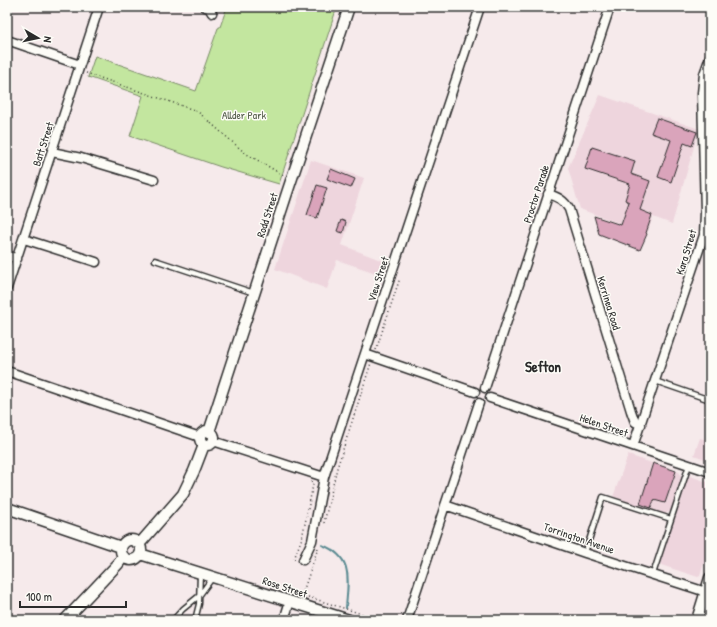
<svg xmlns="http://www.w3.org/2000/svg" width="717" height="627" viewBox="0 0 717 627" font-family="'Patrick Hand',sans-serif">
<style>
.built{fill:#eed5dd}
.green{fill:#c3e69f;stroke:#778865}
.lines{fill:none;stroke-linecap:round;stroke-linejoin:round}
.stream{stroke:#5a8a91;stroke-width:2}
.building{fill:#daa4bb;stroke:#2b2b2b}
.service-casing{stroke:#2b2b2b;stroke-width:7}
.minor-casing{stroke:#2b2b2b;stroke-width:11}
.tertiary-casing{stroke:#2b2b2b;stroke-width:13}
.path{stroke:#2b2b2b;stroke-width:1.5;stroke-dasharray:1 3;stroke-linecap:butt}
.service{stroke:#fdfcf7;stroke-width:4}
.minor{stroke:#fdfcf7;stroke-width:8}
.tertiary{stroke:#fdfcf7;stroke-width:10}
.labels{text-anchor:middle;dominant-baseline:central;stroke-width:3;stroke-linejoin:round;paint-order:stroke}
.park-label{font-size:11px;fill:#515a48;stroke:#fdfcf7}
.street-label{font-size:11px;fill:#2b2b2b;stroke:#fdfcf7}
.district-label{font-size:15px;font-weight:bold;fill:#2b2b2b;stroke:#fdfcf7}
</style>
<rect width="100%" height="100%" fill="#f6eaeb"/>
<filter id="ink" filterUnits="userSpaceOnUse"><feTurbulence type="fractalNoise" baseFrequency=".025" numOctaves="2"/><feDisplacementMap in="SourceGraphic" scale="8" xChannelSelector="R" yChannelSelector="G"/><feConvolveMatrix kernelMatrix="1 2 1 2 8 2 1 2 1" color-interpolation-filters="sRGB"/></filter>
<g filter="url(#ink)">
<!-- built -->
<path class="built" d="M600,95L699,129L672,224L653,217L647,234L580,209L568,168Z
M311,160L364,178L342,245L383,261L379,274L337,260L327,289L275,269Z
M700,438L710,441V461L694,455Z
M628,455L679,472L682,478L671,511L665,514L613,497Z
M690,476L710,483V544L700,576L698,577L661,565L660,562L688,477Z"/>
<!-- green -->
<path class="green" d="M227,7H337L279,184L221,167L130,136L143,96L88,77L95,56L196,91L218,28L220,27Z"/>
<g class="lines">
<!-- stream -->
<path class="stream" d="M322,545C354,557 348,580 346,608"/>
</g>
<!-- building -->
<path class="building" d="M657,118L697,132L692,146L684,143L671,182L658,177L671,140L651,133Z
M592,147L635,161L631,174L650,181L640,210L652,215L646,233L647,234L640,250L599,234L594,216L621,225L629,202L625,200L630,184L585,169Z
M331,169L355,179L351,188L327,179Z
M317,185L327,188L317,218L307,215Z
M341,220L346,222L343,233L337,231Z
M653,463L676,471L665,503L654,500L651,508L640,504Z"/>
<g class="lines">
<defs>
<path id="service" d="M155,260L254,293
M655,381L710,400
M585,553L603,497L671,519
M653,574L689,465
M173,620L183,609L199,596L213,577
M195,620L199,604L200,573"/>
<path id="minor" d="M205,7L209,8L212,13
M7,40L80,65
M52,152L81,158L154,180
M548,194C558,197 564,200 569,209L631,411L635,422L641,425
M24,239L96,262
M7,255L17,259
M7,288L99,7
M365,354L475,392
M7,371L200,437
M485,388L610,7
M490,398L710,472
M213,441L324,477
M633,446L704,235L705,213L702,93L704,74L710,57
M445,505L585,553L706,592
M303,560L312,541L324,477L480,7
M284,620L290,601
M407,620L479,403"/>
<path id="tertiary" d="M200 438a7 7 0 1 1 14 0a7 7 0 1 1-14 0Z
M209,432L287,193L349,7
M7,508L121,547
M121 550a10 10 0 1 1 20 0a10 10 0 1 1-20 0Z
M137,543L142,541L183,494L194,471L204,445
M140,554L349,620
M65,620L118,564L123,557
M697,620L710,578"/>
</defs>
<!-- service casing -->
<use href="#service" class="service-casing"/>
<!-- minor casing -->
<use href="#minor" class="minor-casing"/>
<!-- tertiary casing -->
<use href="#tertiary" class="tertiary-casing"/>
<!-- path -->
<path class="path" d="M86,73L197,111L245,153L283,175
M376,350L400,278
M324,523L337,468L371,363
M318,548L302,595L381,620
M294,559L302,538L313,485L311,481"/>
<!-- service -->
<use href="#service" class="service"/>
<!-- minor -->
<use href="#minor" class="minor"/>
<!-- tertiary -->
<use href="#tertiary" class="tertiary"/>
</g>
</g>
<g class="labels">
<!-- park labels -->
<g class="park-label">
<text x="244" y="115">Allder Park</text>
</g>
<!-- street labels -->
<g class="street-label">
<text transform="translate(43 144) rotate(-72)">Batt Street</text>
<text transform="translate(536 194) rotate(-72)">Proctor Parade</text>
<text transform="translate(267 215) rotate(-72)">Rodd Street</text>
<text transform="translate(686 252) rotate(-73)">Kara Street</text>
<text transform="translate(378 279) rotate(-72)">View Street</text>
<text transform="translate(609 303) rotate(73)">Kerrinea Road</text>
<text transform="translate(604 425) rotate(19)">Helen Street</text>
<text transform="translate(579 538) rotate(19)">Torrington Avenue</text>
<text transform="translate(285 587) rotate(18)">Rose Street</text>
</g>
<!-- district labels -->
<g class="district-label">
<text x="543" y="366">Sefton</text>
</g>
</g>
<!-- margin -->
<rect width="717" height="627" fill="none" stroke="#fdfcf7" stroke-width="24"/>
<rect x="12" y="12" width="693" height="603" fill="none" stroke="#2b2b2b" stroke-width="1.5" filter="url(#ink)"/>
<!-- north arrow -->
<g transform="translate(38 38) rotate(99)" stroke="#fdfcf7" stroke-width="3" paint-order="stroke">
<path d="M0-3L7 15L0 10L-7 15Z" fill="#2b2b2b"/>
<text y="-6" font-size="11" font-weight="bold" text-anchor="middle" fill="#2b2b2b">N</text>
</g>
<!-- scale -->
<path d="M20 601v6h106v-6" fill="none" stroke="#2b2b2b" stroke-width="2"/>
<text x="26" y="601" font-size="12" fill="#2b2b2b" stroke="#fdfcf7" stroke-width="3" paint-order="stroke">100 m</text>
</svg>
